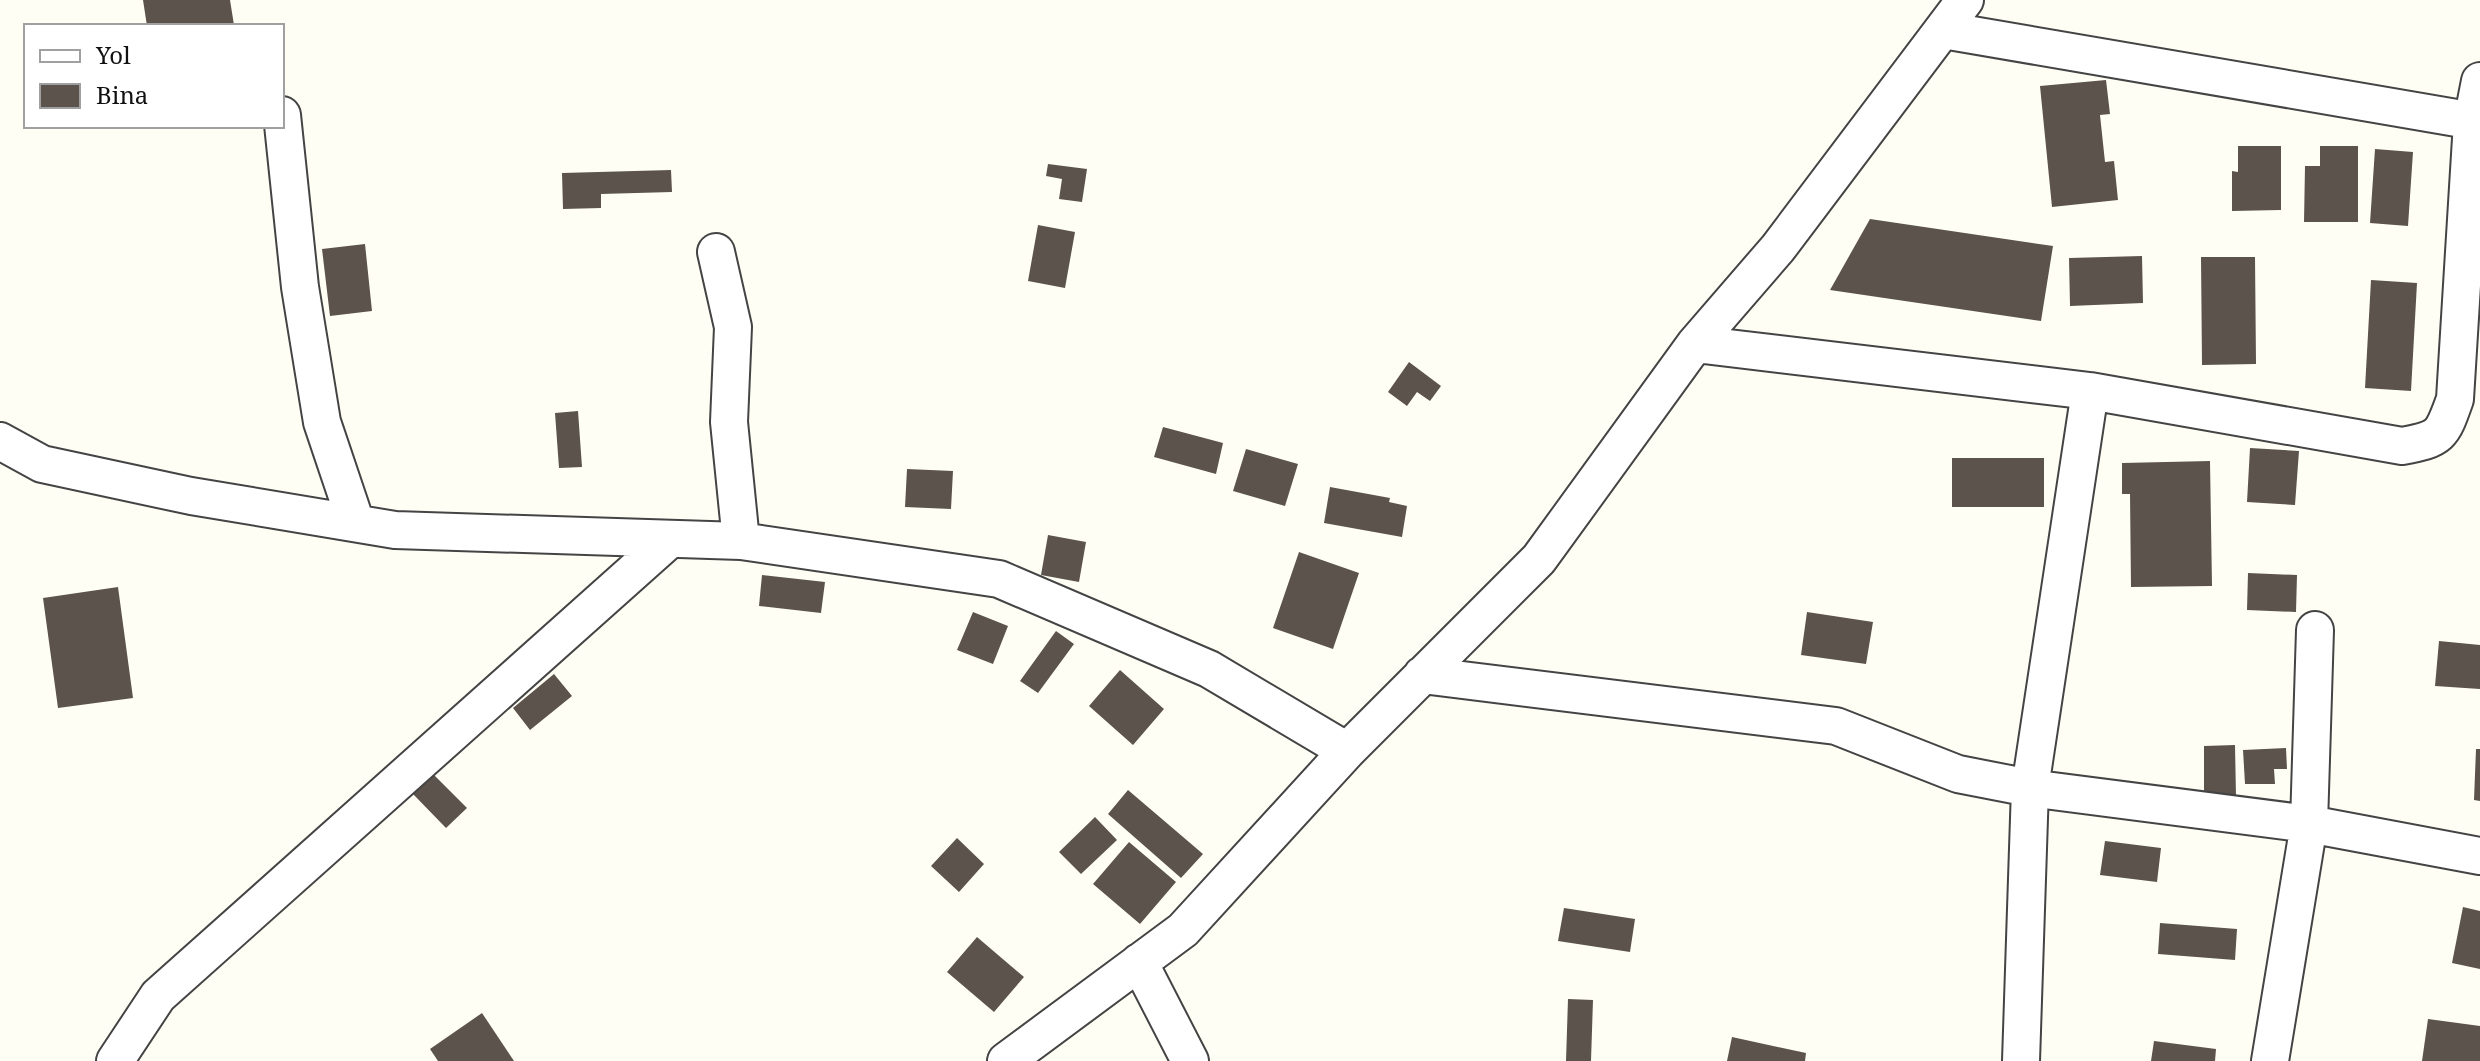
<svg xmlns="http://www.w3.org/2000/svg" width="2480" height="1061" viewBox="0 0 2480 1061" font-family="'Noto Serif',serif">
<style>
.building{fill:#5b534c}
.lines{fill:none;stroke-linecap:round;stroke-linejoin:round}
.minor-casing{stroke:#444;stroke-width:40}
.minor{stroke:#fff;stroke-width:36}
</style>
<rect width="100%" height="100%" fill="#fffef5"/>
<!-- building -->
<path class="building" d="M143,0H230L234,25L147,26Z
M2106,80L2110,114L2100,115L2105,162L2114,161L2118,200L2052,207L2040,86Z
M2238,146H2281V210L2232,211V171L2238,172Z
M2320,146H2358V222H2304L2305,166H2320Z
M2375,149L2413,152L2408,226L2370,223Z
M1048,164L1087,169L1082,202L1059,199L1062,179L1046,176Z
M671,170L672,192L601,194V208L563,209L562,173Z
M1870,219L2053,246L2041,321L1830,290Z
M1038,225L1075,232L1065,288L1028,281Z
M365,244L372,311L330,316L322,249Z
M2142,256L2143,303L2070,306L2069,258Z
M2201,257H2255L2256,364L2202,365Z
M2371,280L2417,283L2411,391L2365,388Z
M1409,362L1441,386L1430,401L1417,392L1407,406L1388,392Z
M578,411L582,467L559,468L555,413Z
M1163,427L1223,443L1216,474L1154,457Z
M2250,448L2299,451L2295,505L2247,502Z
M1246,449L1298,464L1285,506L1233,491Z
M1952,458H2044V507H1952Z
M2210,461L2212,586L2131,587L2130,494H2122V463Z
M907,469L953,471L951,509L905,507Z
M1330,487L1390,498L1389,502L1407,506L1402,537L1324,523Z
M1048,535L1086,542L1079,582L1041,575Z
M1299,552L1359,573L1333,649L1273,628Z
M2248,573L2297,575L2296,612L2247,610Z
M762,575L825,582L821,613L759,606Z
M118,587L133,698L58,708L43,598Z
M973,612L1008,626L993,664L957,650Z
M1807,612L1873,622L1866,664L1801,655Z
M1056,631L1074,644L1038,693L1020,681Z
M2439,641L2480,645V689L2435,686Z
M1120,670L1164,709L1133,745L1089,706Z
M554,674L572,696L530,730L513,708Z
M2235,745L2236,796H2204V746Z
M2286,748L2287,769H2274L2275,784H2245L2243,750Z
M2476,749H2480V801L2474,800Z
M434,775L467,808L446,828L413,794Z
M1128,790L1203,854L1181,878L1108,814Z
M1095,817L1117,840L1081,874L1059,852Z
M957,838L984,864L959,892L931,866Z
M2105,841L2161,848L2157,882L2100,875Z
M1129,842L1176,882L1140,924L1093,884Z
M2463,907L2480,911V969L2452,963Z
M1564,908L1635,919L1630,952L1558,941Z
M2160,923L2237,929L2235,960L2158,954Z
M977,937L1024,977L994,1012L947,972Z
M1568,999L1593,1000L1591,1061H1566Z
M482,1013L514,1061H438L430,1049Z
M2428,1019L2480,1026V1061H2422Z
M1732,1037L1806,1053L1805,1061H1727Z
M2154,1041L2216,1049L2215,1061H2151Z"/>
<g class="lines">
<defs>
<path id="minor" d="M1943,30L2480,122
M282,115L300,287L322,422L356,523
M716,252L733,327L729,422L741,541
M1695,344L2090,391L2402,446C2441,439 2442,436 2455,399L2472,122L2480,81
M0,441L42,464L191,496L395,530L741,541L999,579L1209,669L1347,751
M1422,675L1836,726L1958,774L2030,788L2309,824L2480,856
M1139,962L1190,1061
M115,1061L158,996L670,539
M1006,1061L1183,930L1347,751L1539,559L1695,344L1778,248L1965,0
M2021,1061L2030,788L2090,391
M2270,1061L2309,824L2315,630"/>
</defs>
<!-- minor casing -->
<use href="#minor" class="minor-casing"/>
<!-- minor -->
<use href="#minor" class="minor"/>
</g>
<!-- legend -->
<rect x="24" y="24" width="260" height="104" fill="#ffffff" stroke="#a0a0a0" stroke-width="2"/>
<rect x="40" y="50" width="40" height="12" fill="#ffffff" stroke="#a0a0a0" stroke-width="2"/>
<text x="96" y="64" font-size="24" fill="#111111">Yol</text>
<rect x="40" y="84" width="40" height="24" fill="#5b534c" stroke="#a0a0a0" stroke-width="2"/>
<text x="96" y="104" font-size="24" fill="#111111">Bina</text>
</svg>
